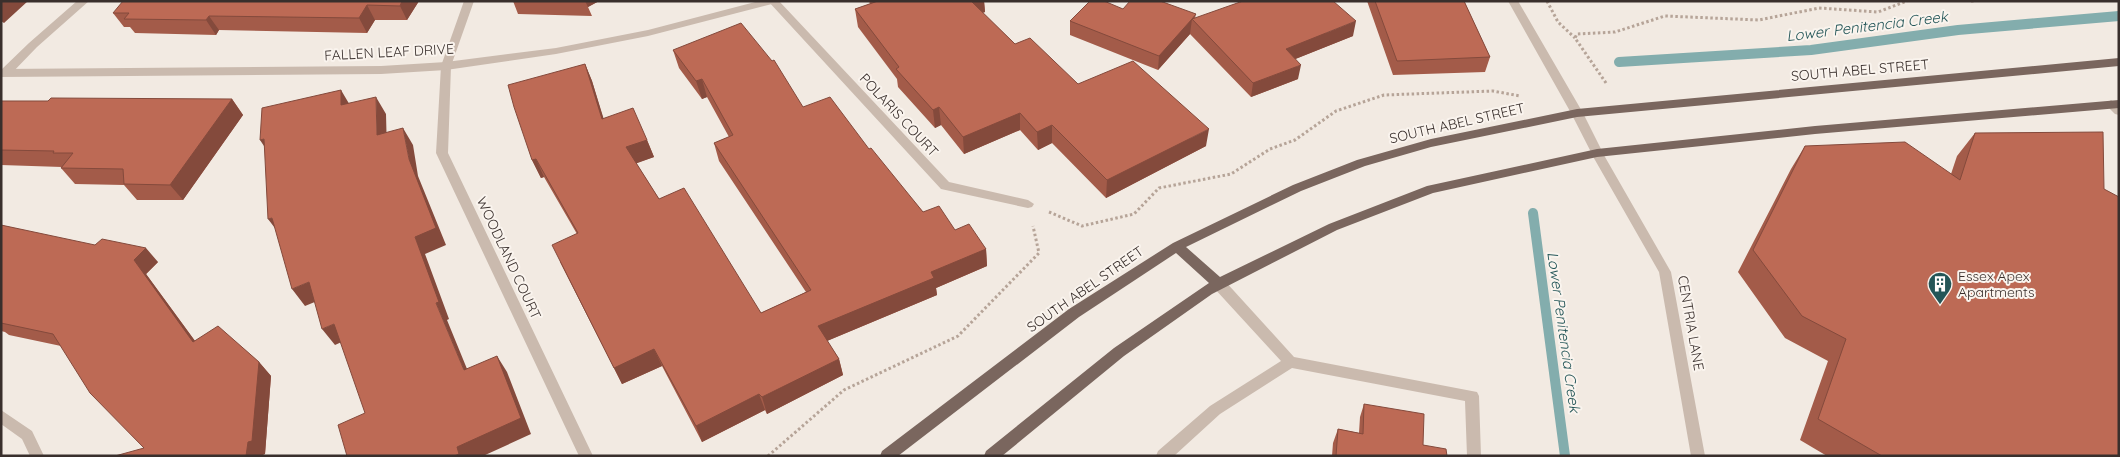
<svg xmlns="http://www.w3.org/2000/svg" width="2120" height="457" viewBox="0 0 2120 457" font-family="Quicksand,sans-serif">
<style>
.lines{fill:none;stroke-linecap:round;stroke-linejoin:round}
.stream{stroke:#83adad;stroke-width:10}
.path{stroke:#b6a498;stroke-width:3;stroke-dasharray:2.5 2.5;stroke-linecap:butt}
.service{fill:#cabaae;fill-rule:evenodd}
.minor{fill:#cabaae;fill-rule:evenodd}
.tertiary{fill:#cabaae;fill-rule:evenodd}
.primary{fill:#7a665e;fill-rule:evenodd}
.wall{fill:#a35b49}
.shaded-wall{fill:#844a3c}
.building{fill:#bd6a55;stroke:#844a3c}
.labels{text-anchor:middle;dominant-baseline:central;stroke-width:4;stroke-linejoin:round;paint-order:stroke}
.street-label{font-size:14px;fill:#392f2c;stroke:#faf4ee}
.poi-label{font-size:14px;fill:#392f2c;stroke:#faf4ee;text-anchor:start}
.water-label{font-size:15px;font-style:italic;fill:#245658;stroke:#faf4ee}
</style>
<rect width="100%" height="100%" fill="#f2eae2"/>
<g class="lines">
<!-- stream -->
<path class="stream" d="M1619,62L1811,50L1958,30L2119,16
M1533,213L1565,456"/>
<!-- path -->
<path class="path" d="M1547,1L1558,22L1575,38
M1971,1H1976
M1606,83L1575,38L1577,34L1615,32L1665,16L1759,20L1819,8L1878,12L1907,1
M1049,212L1082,226L1134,214L1159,188L1231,174L1270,149L1295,140L1336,111L1384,95L1493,91L1520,96
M768,456L844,390L958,336L1039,253L1033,226"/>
<!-- service -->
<path class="service" d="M2111,100L2119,105V115L2115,114L2105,104Z
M1219,279L1224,280L1294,357L1477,392L1479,396L1481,456H1467L1465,401L1292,368L1220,414L1174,456H1156L1158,451L1210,406L1281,361L1214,288L1212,284L1214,280Z"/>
<!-- minor -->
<path class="minor" d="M77,1H89L37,47L9,76H1V70L29,43Z
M464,1H474L451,66L448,153L593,456H579L436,153L441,66Z
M768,1H779L949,182L1028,200L1034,204L1032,207L1028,208L941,189Z
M1597,149L1601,150L1671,272L1705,456H1691L1659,272L1591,153Z
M1,410L32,431L44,456H30L22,439L1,424Z"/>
<!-- tertiary -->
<path class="tertiary" d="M759,1H777L776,3L648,36L556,54L446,70L381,74L1,77V69L381,66L446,62L556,48L648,30Z
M1508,1H1518L1583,113L1603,153L1601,156H1593L1571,113Z"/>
<!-- primary -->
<path class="primary" d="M2119,58V66L1577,117L1431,147L1365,166L1301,191L1186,247L1220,277L1329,224L1427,186L1597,149L1815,126L2119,100V108L1815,134L1597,157L1433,193L1337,230L1212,294L1124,356L1002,456H984L986,451L1114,348L1209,283L1176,253L1079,317L898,456H880L882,451L1069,309L1173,243L1293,185L1357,160L1431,139L1577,109Z"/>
</g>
<!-- wall -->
<path class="wall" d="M419,1L407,20H375L367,33L219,30L216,35L135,33L130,27H124L113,13Z
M513,1H599L588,7L592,16L518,14Z
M869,1H984L985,12L982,13L1015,44L1078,84L1206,146L1106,198L1052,143L1038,150L1020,130L964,154L941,125L935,128L898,87L897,79L858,27L855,9L870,4Z
M1367,1H1464L1490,57L1485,72L1393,75Z
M1123,9L1196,14L1195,18L1353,36L1295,59L1298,79L1251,97L1190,34L1158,70L1070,35V21Z
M673,50L803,107L869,149L923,212L955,230L986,249L987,266L936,288L937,295L827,341L839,359L843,375L767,414L765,410L702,442L662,366L622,384L560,262L577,234L544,177L541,178L532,160L585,64L592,81L603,118L647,140L654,157L636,163L659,199L761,313L806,292L719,161L714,143L729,137L707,97L702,99L679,68Z
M232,99L243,115L183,200H137L124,185L75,184L61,168L62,167L1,165V101H48Z
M1975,133L2104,189L2119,456H1827L1800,440L1828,361L1785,338L1738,272L1791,169L1805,146L1951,174L1957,156Z
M1,225L158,262L146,274L195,341L259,362L271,376L265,454L260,456L144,448L61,346L9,335L5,332L1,331Z
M1364,404L1423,445L1447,456H1332L1333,443L1338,429L1359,433L1360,417Z"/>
<!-- shaded-wall -->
<path class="shaded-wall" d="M2,1H28L4,23L1,21V2Z
M402,1H419L407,20L400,6Z
M585,1H599L588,7Z
M969,1H984L985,12L970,17Z
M367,5L375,20L367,33L359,18Z
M209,16L219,30L216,35L206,20Z
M1192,19L1190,34L1158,70L1159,56Z
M1356,21L1353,36L1283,64L1286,49Z
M585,64L592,81L609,136L602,119Z
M1301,65L1298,79L1251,97L1253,83Z
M702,79L707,97L702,99L696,81Z
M341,90L351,107L341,105Z
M376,97L386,114L387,153L377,135Z
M232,99L243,115L183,200L170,185Z
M939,107L941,125L935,128L933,110Z
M1020,113V130L964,154L963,137Z
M1052,125V143L1038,150L1037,132Z
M403,128L413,145L418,176L446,245L425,254L449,319L447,320L474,386L464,370L436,303L415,237L409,159Z
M1209,129L1206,146L1106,198L1107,180Z
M264,139L272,158L260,140Z
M647,140L654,157L632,165L626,147Z
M536,159L544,177L541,178L532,160Z
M272,218L281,236L268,219Z
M146,248L158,262L146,274L206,356L193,342L134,260Z
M986,249L987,266L936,288L937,295L822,343L818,326L931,272Z
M309,282L322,299L305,306L292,289Z
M334,324L346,340L335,345L322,329Z
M654,349L662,366L622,384L614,368Z
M497,356L507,372L531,434L483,456H454L457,447Z
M839,359L843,375L767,414L762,397Z
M259,362L271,376L265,454L260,456H246Z
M759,394L765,410L702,442L696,426Z"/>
<!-- building -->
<path class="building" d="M123,1H402L400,6L367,5L359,18L209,16L206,20L124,19L129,13H113Z
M878,1H971L1015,44L1030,38L1078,84L1133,61L1209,129L1107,180L1052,125L1037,132L1020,113L963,137L939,107L933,110L896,69L899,67L855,9Z
M1090,1H1104L1123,9L1130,1H1160L1196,14L1192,19L1243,1H1333L1356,21L1286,49L1301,65L1253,83L1192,19L1159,56L1070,21Z
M1375,1H1464L1490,57L1397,61Z
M741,23L772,61L774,60L803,107L830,97L869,149L871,148L923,212L939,206L955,230L969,224L986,249L931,272L934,278L818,326L839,359L762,397L759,394L696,426L654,349L614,368L552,245L578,233L536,159L532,160L514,107L508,85L585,64L602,119L633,108L647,140L626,147L659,199L684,188L761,313L811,290L714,143L733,135L702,79L696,81L673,50Z
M341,90V105L376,97L377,135L403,128L409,159L436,228L415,237L439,302L436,303L464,370L497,356L521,418L457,447L459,454L454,456H347L338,425L365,413L334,324L322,329L309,282L292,289L272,218L268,219L264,139L260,140L262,108Z
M51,98L232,99L170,185L124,184L123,169L61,168L73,153H53L54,151L1,150V101H48Z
M2103,132L2104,189L2119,197V456H1882L1818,419L1846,339L1802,316L1753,250L1805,146L1905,142L1960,180L1975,133Z
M1,225L95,245L102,239L146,248L134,260L193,342L218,326L259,362L252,441L248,442L246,456H115L144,448L90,393L53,334L1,323Z
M1364,404L1424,414L1423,445L1446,449L1447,456H1336L1338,429L1363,434Z"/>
<!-- icons -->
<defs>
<symbol id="building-pin" viewBox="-11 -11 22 30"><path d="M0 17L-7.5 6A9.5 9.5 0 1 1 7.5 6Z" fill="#245658" stroke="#faf4ee"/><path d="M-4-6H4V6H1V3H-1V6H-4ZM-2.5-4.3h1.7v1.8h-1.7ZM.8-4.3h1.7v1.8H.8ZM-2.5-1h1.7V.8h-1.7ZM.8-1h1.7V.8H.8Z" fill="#fff"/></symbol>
</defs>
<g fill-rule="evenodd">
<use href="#building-pin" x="1926" y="270" width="28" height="38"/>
</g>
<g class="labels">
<!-- street labels -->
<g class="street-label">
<text transform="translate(389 52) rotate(-3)">FALLEN LEAF DRIVE</text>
<text transform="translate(1860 70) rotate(-5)">SOUTH ABEL STREET</text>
<text transform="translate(899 115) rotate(47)">POLARIS COURT</text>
<text transform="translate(1457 123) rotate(-13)">SOUTH ABEL STREET</text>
<text transform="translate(509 258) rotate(65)">WOODLAND COURT</text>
<text transform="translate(1085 289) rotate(-35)">SOUTH ABEL STREET</text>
<text transform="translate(1691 323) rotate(80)">CENTRIA LANE</text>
</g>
<!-- poi labels -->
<g class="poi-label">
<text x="1958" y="276">Essex Apex<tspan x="1958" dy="16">Apartments</tspan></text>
</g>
<!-- water labels -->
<g class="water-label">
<text transform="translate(1867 26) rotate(-7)">Lower Penitencia Creek</text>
<text transform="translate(1564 332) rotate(82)">Lower Penitencia Creek</text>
</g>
</g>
<!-- border -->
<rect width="2120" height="457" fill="none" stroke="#392f2c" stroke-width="5"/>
</svg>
